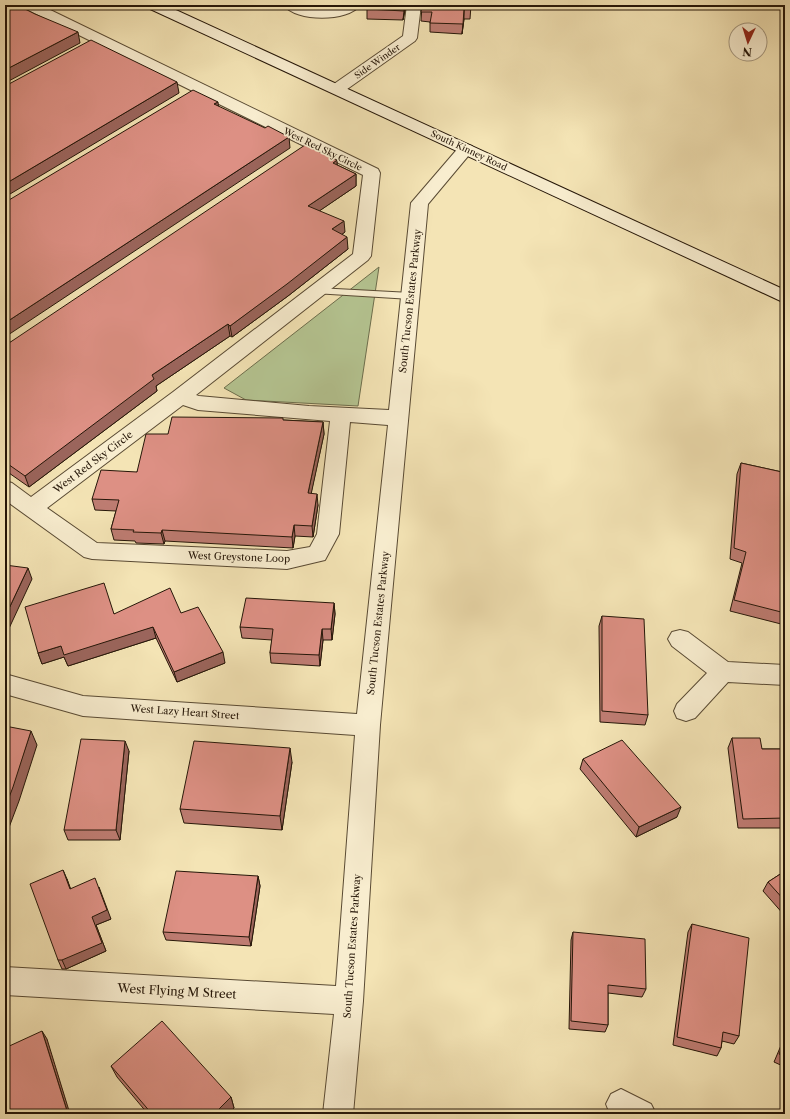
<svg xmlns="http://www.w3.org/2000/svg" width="790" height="1119" viewBox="0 0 790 1119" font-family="'Libre Caslon Text',serif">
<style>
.green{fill:#b5c592;stroke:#6d6e4d}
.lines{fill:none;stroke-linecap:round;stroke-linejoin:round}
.service-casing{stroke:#594a33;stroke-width:2}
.minor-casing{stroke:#594a33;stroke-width:2}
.secondary-casing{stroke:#251608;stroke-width:2}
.service{fill:#f8edcf;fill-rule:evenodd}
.minor{fill:#f8edcf;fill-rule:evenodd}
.secondary{fill:#f8edcf;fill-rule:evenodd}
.wall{fill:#be7c72;stroke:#251608}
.shaded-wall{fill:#9b655c;stroke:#251608}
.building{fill:#dd9084;stroke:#251608}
.labels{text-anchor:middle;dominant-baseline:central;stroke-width:3.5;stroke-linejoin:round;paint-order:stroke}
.far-street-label{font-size:9px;fill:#251608;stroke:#f8edcf}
.street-label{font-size:10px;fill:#251608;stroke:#f8edcf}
.near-street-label{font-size:12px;fill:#251608;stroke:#f8edcf}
</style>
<rect width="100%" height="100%" fill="#f4e4b5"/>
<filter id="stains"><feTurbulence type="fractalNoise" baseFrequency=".005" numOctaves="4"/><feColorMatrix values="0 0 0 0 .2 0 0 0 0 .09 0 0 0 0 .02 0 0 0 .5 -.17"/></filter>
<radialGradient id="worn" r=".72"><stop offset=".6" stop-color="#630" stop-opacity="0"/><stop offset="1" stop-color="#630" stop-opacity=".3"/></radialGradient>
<!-- green -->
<path class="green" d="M379,267L358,406L246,400L224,388Z"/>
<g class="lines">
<defs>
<path id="service" d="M317,288L411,293L416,296L411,299L314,293L312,291Z"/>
<path id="minor" d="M22,5H40L378,169L380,173L371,256L368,260L196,395L199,396L309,406L389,410L411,203L460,146L466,144L472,146L474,149L428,204L380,725L363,1001L353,1114H323L334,1014L5,995V967L336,986L355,735L83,716L5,694V674L83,696L357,714L388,425L350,422L339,534L325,560L287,569L92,559L84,557L5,500V481L12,483L31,497L173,392L353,254L363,175L24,8ZM183,405L198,410L330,421L317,534L310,547L287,551L97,543L47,508Z
M284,5H303L322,9L341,5H360C349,22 295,22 284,5Z
M407,5H421L417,38L415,41L343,92L337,94L331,92L329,89L331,86L403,36Z
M680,630L688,632L728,662L785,665V685L728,682L695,718L686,721L677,718L674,711L677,704L707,673L672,646L668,639L672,632Z
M621,1089L651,1104L656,1114H610L606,1104L611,1094Z"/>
<path id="secondary" d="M146,5H165L785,290V303L148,8Z"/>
</defs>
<!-- service casing -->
<use href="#service" class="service-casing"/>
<!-- minor casing -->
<use href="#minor" class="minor-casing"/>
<!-- secondary casing -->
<use href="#secondary" class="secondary-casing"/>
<!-- service -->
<use href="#service" class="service"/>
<!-- minor -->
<use href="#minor" class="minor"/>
<!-- secondary -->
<use href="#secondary" class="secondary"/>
</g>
<!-- wall -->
<path class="wall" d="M368,5H406L403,20L367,19V9Z
M422,5H471L470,19H464L462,34L430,32V22L421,21Z
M337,160V165L356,174V186L319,211L345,232L342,234L348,249L288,296L232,337L230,336L156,386L157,391L29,487L9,473L6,464H5V343H9Z
M283,420L323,422L324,434L311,493L318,505L313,537L295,536L293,548L165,541L164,544L136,543L135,541L114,540L111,529L116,511L95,510L92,499L137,472L168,434Z
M741,463L782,472L785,463V625L730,611L742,563L730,559L737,474Z
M334,603L335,614L332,640H323L320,666L271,663L270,653L272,640L242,638L240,627Z
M181,613L225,663L177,682L156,638L68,666L64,657L42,664L38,653L114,614Z
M602,616L648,715L645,725L600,722L599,626Z
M732,738L762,749H785V828H738L728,748Z
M129,751L120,840H68L64,830Z
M583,759L677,817L636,837L580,769Z
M292,762L282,830L184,823L180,809Z
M785,871V916L763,891L768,882Z
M258,876L260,886L251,946L166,940L163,932Z
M67,879L70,888L111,919L96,925L106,951L66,969H62L58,960Z
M692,924L739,1036L734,1044L722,1041L721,1048L717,1056L673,1045L688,932Z
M573,932L646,989L642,997L608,993V1025L605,1032L569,1029L571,940Z
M785,1036V1067L774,1062Z
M111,1066L231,1097L234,1108L228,1114H148L117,1077Z
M785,1108V1114L783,1113Z"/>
<!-- shaded-wall -->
<path class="shaded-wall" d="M404,5H406L403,20L404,11Z
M464,9V19L462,34L463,24Z
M78,32L80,43L5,83V70Z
M177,82L179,93L5,197V184Z
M218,102L219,113L214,104Z
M289,137L290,148L5,337V323Z
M337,160V172L333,163Z
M356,174V186L309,218L308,206Z
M344,221L345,232L333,241L332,229Z
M347,237L348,249L288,296L232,337L230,326Z
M228,324L230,336L156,386L157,391L29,487L25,476L152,375Z
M323,422L324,434L309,504L308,493Z
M317,494L318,505L313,537L312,526Z
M294,525L295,536L293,548L292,537Z
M162,530L165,541L164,544L161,533Z
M28,568L32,579L5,637V617Z
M334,603L335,614L332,640L331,629Z
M153,627L156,638L68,666L64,657L42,664L38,653L61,646Z
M322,629L323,640L320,666L319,655Z
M223,652L225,663L177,682L174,672Z
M31,731L37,745L19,801L5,838V808Z
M125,741L129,751L120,840L116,830Z
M290,748L292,762L282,830L280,816Z
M681,807L677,817L636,837L639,827Z
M63,870L67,879L74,898L70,889Z
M258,876L260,886L251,946L249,937Z
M99,887L111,919L96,925L106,951L66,969L62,960L92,917Z
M42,1031L47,1039L70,1114H68Z
M231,1097L234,1108L228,1114H214Z"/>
<!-- building -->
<path class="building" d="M5,5H17L35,14L78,32L5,70Z
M368,5H404V11L367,9Z
M422,5H471L470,9H464L463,24L430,23L432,12H421Z
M91,40L177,82L5,184V85L9,84Z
M193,90L218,102L214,104L265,128L268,126L289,137L5,323V200H9Z
M305,145L337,160L333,163L356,174L308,206L344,221L332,229L347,237L287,284L230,326L228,324L152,375L154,379L25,476L5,462L10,459L5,455V343H9Z
M172,417L283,418V420L323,422L308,493L317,494L312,526L294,525L292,537L162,530L161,533L133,532L134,530L111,529L119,500L92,499L101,470L137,472L146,434H168Z
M741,463L782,472L785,463V613L734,600L746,552L734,548Z
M5,565L28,568L5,617Z
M104,583L114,614L170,588L181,613L198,607L223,652L174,672L153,627L64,655L61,646L38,653L25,607Z
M246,598L334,603L331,629H322L319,655L270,653L273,629L240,627Z
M602,616L644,619L648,715L602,711Z
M5,726L31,731L13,787L5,808Z
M732,738H760L762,749H785V818L743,819Z
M81,739L125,741L116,830H64Z
M622,740L681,807L639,827L583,759Z
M194,741L290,748L280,816L180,809Z
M63,870L70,889L95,878L107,910L92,917L102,943L62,960H58L30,884Z
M176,871L258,876L249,937L163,932Z
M785,871V901L768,882Z
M692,924L749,938L739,1036L723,1032L721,1048L677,1037Z
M573,932L645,939L646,989L608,985V1025L571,1021Z
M162,1021L231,1097L214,1114H152L111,1066Z
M42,1031L68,1114H5V1048Z
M785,1041V1057L779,1054Z"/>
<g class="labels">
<!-- far-street labels -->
<g class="far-street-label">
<text transform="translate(377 61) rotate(-35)">Side Winder</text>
<text transform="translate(323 149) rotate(26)">West Red Sky Circle</text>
<text transform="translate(469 150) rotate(25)">South Kinney Road</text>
</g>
<!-- street labels -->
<g class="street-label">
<text transform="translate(410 301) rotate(-84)">South Tucson Estates Parkway</text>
<text transform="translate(93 462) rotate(-37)">West Red Sky Circle</text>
<text transform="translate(239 557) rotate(2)">West Greystone Loop</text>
<text transform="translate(378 623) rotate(-84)">South Tucson Estates Parkway</text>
<text transform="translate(185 712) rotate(4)">West Lazy Heart Street</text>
<text transform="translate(352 946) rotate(-86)">South Tucson Estates Parkway</text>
</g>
<!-- near-street labels -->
<g class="near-street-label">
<text transform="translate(177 991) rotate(3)">West Flying M Street</text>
</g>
</g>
<!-- margin -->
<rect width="790" height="1119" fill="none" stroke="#f4e4b5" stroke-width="20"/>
<rect x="6" y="6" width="778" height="1107" fill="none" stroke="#251608" stroke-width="2"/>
<rect x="10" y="10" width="770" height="1099" fill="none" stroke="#251608"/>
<!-- north arrow -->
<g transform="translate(748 42) rotate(184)"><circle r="19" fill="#f8edcf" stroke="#a4977f"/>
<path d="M0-3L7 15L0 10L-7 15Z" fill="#8f2418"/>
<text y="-6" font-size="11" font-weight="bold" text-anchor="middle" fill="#251608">N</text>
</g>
<rect width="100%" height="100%" filter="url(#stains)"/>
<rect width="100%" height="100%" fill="url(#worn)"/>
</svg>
